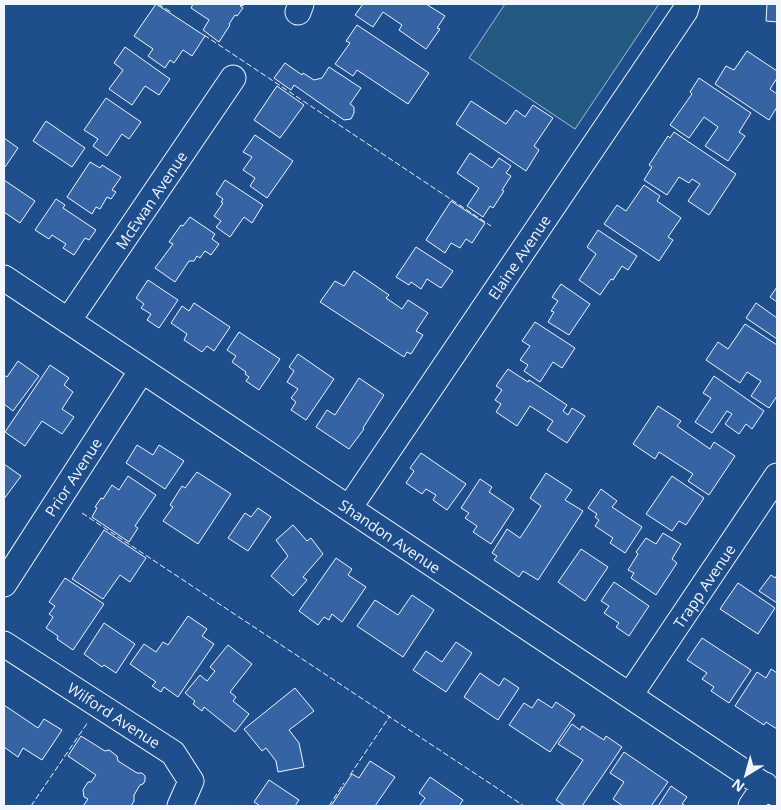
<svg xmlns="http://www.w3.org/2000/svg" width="781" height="810" viewBox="0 0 781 810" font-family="'Open Sans',sans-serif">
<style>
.green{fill:#245a82;stroke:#a8bbd7}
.building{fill:#3563a3;stroke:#f2f6ff}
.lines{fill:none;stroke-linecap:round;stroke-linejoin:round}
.minor-casing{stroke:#f2f6ff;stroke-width:27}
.minor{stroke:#1f4e8c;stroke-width:25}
.fence{stroke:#f2f6ff;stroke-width:1;stroke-dasharray:6 2.5;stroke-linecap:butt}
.labels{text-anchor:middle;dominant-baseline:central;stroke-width:4;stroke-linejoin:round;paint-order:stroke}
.street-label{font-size:15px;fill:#f2f6ff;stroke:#1f4e8c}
</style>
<rect width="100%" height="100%" fill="#1f4e8c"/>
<!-- green -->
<path class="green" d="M505,4H659L575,129L469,58Z"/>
<!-- building -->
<path class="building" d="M156,4L205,36L192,56L183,50L174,63L170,60L165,68L148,56L153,49L134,36Z
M193,4H244L243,6L241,5L240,6L243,8L237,16L235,15L229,24L230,25L219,42L203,30L209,20L191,8Z
M363,4H426L445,16L437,28L440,29L426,49L399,30L402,25L383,12L373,27L355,15Z
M767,4H777V22L766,21Z
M357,25L429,73L408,104L357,70L353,76L335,64L350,43L346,41Z
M125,47L170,79L159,95L145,86L132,105L109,89L123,70L114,63Z
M747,51L777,71V78L770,89L777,94V107L769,120L715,84L726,66L734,70Z
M285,63L302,75L303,73L314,80L322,78L329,67L361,88L350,104L354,107V113L351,119L344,120L294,85L291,90L274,78Z
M699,78L751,113L739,132L745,136L728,161L705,146L718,127L704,117L689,138L670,125L692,94L690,92Z
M277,86L304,105L280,138L254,120Z
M106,98L141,122L129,139L122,134L107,156L93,146L98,139L84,130Z
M471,101L506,124L516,110L525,117L533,105L553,118L534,146L539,150L526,171L456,124Z
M46,121L85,148L72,167L33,141Z
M674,132L736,174L709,215L688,201L700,184L692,179L689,183L679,177L667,195L644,180L652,167L649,165L668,136L670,138Z
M255,135L293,161L267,198L250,186L255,178L243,170L252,157L243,152Z
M4,138L18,148L5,167H4Z
M470,153L492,168L499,158L511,166L506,173L511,176L502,190L504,191L493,208L490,206L483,217L467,206L479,188L457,173Z
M90,162L100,168L102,165L121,177L112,190L116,192L111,199L107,197L100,209L96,207L92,214L67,197Z
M4,180L35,201L20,223L4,212Z
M225,180L263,205L252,223L244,217L230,237L216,227L221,221L214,216L223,203L221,202L223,199L216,194Z
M644,185L660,196L657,201L681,218L668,237L673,240L659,261L604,224L617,205L626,211Z
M56,199L65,205L63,208L96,230L89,240L85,238L74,255L63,248L66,244L52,235L49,239L35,230Z
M451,201L485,223L472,243L466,239L460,248L451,243L445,253L426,240Z
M190,217L215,234L212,239L219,244L211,255L205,251L200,258L197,256L194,261H189L175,282L155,268L173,244L169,242L181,225L183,226Z
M598,230L637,256L628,270L622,266L613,280L611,279L600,295L579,280L596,254L587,247Z
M416,247L453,271L441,288L427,279L421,289L411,282L409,285L396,277Z
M354,271L389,295L386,298L402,309L408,300L428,313L416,331L423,335L411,354L407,352L404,357L320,302L335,281L344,286Z
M148,280L178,300L159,328L147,320L151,314L141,308L144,304L136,298Z
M561,284L590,304L569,335L548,322L554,312L551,311L558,301L552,297Z
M777,287V302L770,297Z
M194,303L230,327L214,351L207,346L202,352L184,340L187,334L171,323L182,306L189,311Z
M756,303L777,318V339L746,318Z
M535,322L575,348L562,368L553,362L540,382L524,371L528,365L520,360L530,346L522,341Z
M745,324L777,345V396L769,408L751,396L761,381L747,372L740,383L706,360L718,342L728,349Z
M239,332L280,359L259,390L246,381L249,377L245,374L246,372L232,362L236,356L227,350Z
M298,354L334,379L306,420L291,410L296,402L291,398L298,389L287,382L294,371L289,367Z
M18,361L39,376L13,411L4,404V375L7,377Z
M50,365L69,378L64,385L73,392L62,409L74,417L62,434L42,421L25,446L5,432Z
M508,369L528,382L529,380L567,405L563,411L568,415L572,408L585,416L567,443L547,430L553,421L530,406L517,426L496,412L501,404L495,400L502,390L496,386Z
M714,376L764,411L752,429L746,424L739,434L725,424L732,414L727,411L712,433L695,422L711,398L703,393Z
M359,378L384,395L363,428L364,429L349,449L316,427L327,410L335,415Z
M658,406L681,421L677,426L710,449L714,442L735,456L709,495L688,481L693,474L659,452L655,459L633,444Z
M137,445L153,455L159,445L184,461L165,489L126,463Z
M421,453L466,484L447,510L433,500L436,495L426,489L422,494L406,483L414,471L410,468Z
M4,464L21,476L4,499Z
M197,472L231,494L198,544L163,521L173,507L170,505L182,486L185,488Z
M546,473L572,490L565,500L583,511L538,580L523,571L519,577L494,560L497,556L492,553L507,529L520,538L541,506L530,498Z
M128,476L156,495L135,526L138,528L129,542L92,517L97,508L95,507L101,498L103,499L112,485L119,490Z
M672,476L704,498L686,525L679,521L672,531L646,514Z
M480,479L492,487L489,492L514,509L491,544L473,532L477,526L465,518L469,513L461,508Z
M601,489L617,501L612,507L642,527L625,553L610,543L613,538L595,526L599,520L595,517L597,514L588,508Z
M258,508L271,517L248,551L228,538L245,513L251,517Z
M293,525L307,541L311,538L323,554L303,577L307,580L293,596L271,576L288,556L276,540Z
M104,530L146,558L130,582L120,575L103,599L72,579Z
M663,533L681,544L672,559L677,563L656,595L631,578L634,573L628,570L638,554L636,552L646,538L656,544Z
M581,549L608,567L585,601L558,582Z
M336,558L352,569L348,575L366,587L342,622L332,614L329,620L324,617L318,625L299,611Z
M771,575L775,578L777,575V603L759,591Z
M65,578L104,604L73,650L57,639L58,636L46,628L53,617L49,614L55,606L49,602Z
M614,582L649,606L629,636L616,627L619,623L604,613L609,606L601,601Z
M738,583L775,608L758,634L720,609Z
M412,595L434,610L403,657L357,626L375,600L398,615Z
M188,616L207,629L202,636L214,644L178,697L164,687L161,692L152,686L156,682L130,664L144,644L156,652L163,642L168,645Z
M104,623L135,644L116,673L104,665L102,667L84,654Z
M702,638L751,670L729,703L711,691L714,687L702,679L707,673L687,660Z
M456,642L472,653L446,692L413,670L426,651L442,662Z
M228,645L252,664L230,692L236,697L233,701L249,714L235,732L204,707L202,711L193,704L195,701L185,693L200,675L207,681L215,671L210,667Z
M771,669L777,673V729L766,722L764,725L735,706L757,672L766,678Z
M480,673L499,686L504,678L519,688L498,720L464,697Z
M295,688L314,711L289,730L299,743L304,767L278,772L276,761L266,748L262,751L244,729Z
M538,699L552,708L556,702L575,715L550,752L509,725L524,703L532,708Z
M4,705L38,728L44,719L62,730L42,760L23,748L18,757L4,747Z
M572,724L580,730L582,726L604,740L606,736L622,747L582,806H565L556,800L583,760L558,744Z
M81,736L105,751L109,750L117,756L118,761L137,773H142L145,776V781L143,784L140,785L134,795V801L131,806H83L88,799L84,797L83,790L88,782H91L96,775L68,756Z
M624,752L668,782L651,806H623L613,799L624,782L610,773Z
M370,761L395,777L375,806H331L352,774L359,778Z
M430,777L463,800L459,806H419L425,798L419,793Z
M269,780L299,800L295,806H258L259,805L254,802Z
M671,786L687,797L682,804L686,806H658Z"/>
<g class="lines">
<defs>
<path id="minor" d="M298,12L301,4
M4,278L777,794
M68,321L233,78
M349,508L685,11L687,4
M4,584L142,370
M4,644L173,753L191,781L180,806
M630,695L777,476
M751,806L765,785"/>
</defs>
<!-- minor casing -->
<use href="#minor" class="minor-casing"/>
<!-- minor -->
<use href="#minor" class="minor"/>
<!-- fence -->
<path class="fence" d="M158,4L171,12
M204,35L491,226
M82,513L524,806
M350,775L390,716
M31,806L88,722
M329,806L344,783"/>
</g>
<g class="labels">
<!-- street labels -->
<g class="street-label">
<text transform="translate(151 200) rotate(-56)">McEwan Avenue</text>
<text transform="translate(519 257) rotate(-56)">Elaine Avenue</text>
<text transform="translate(73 477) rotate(-57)">Prior Avenue</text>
<text transform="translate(390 536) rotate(34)">Shandon Avenue</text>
<text transform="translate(704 586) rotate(-56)">Trapp Avenue</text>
<text transform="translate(114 715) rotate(33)">Wilford Avenue</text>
</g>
</g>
<!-- border -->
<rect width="781" height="810" fill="none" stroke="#f2f6ff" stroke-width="10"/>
<!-- north arrow -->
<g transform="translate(746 775) rotate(217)" stroke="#1f4e8c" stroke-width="4" paint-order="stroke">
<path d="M0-4L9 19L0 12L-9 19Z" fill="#f2f6ff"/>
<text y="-8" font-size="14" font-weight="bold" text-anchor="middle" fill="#f2f6ff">N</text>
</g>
</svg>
